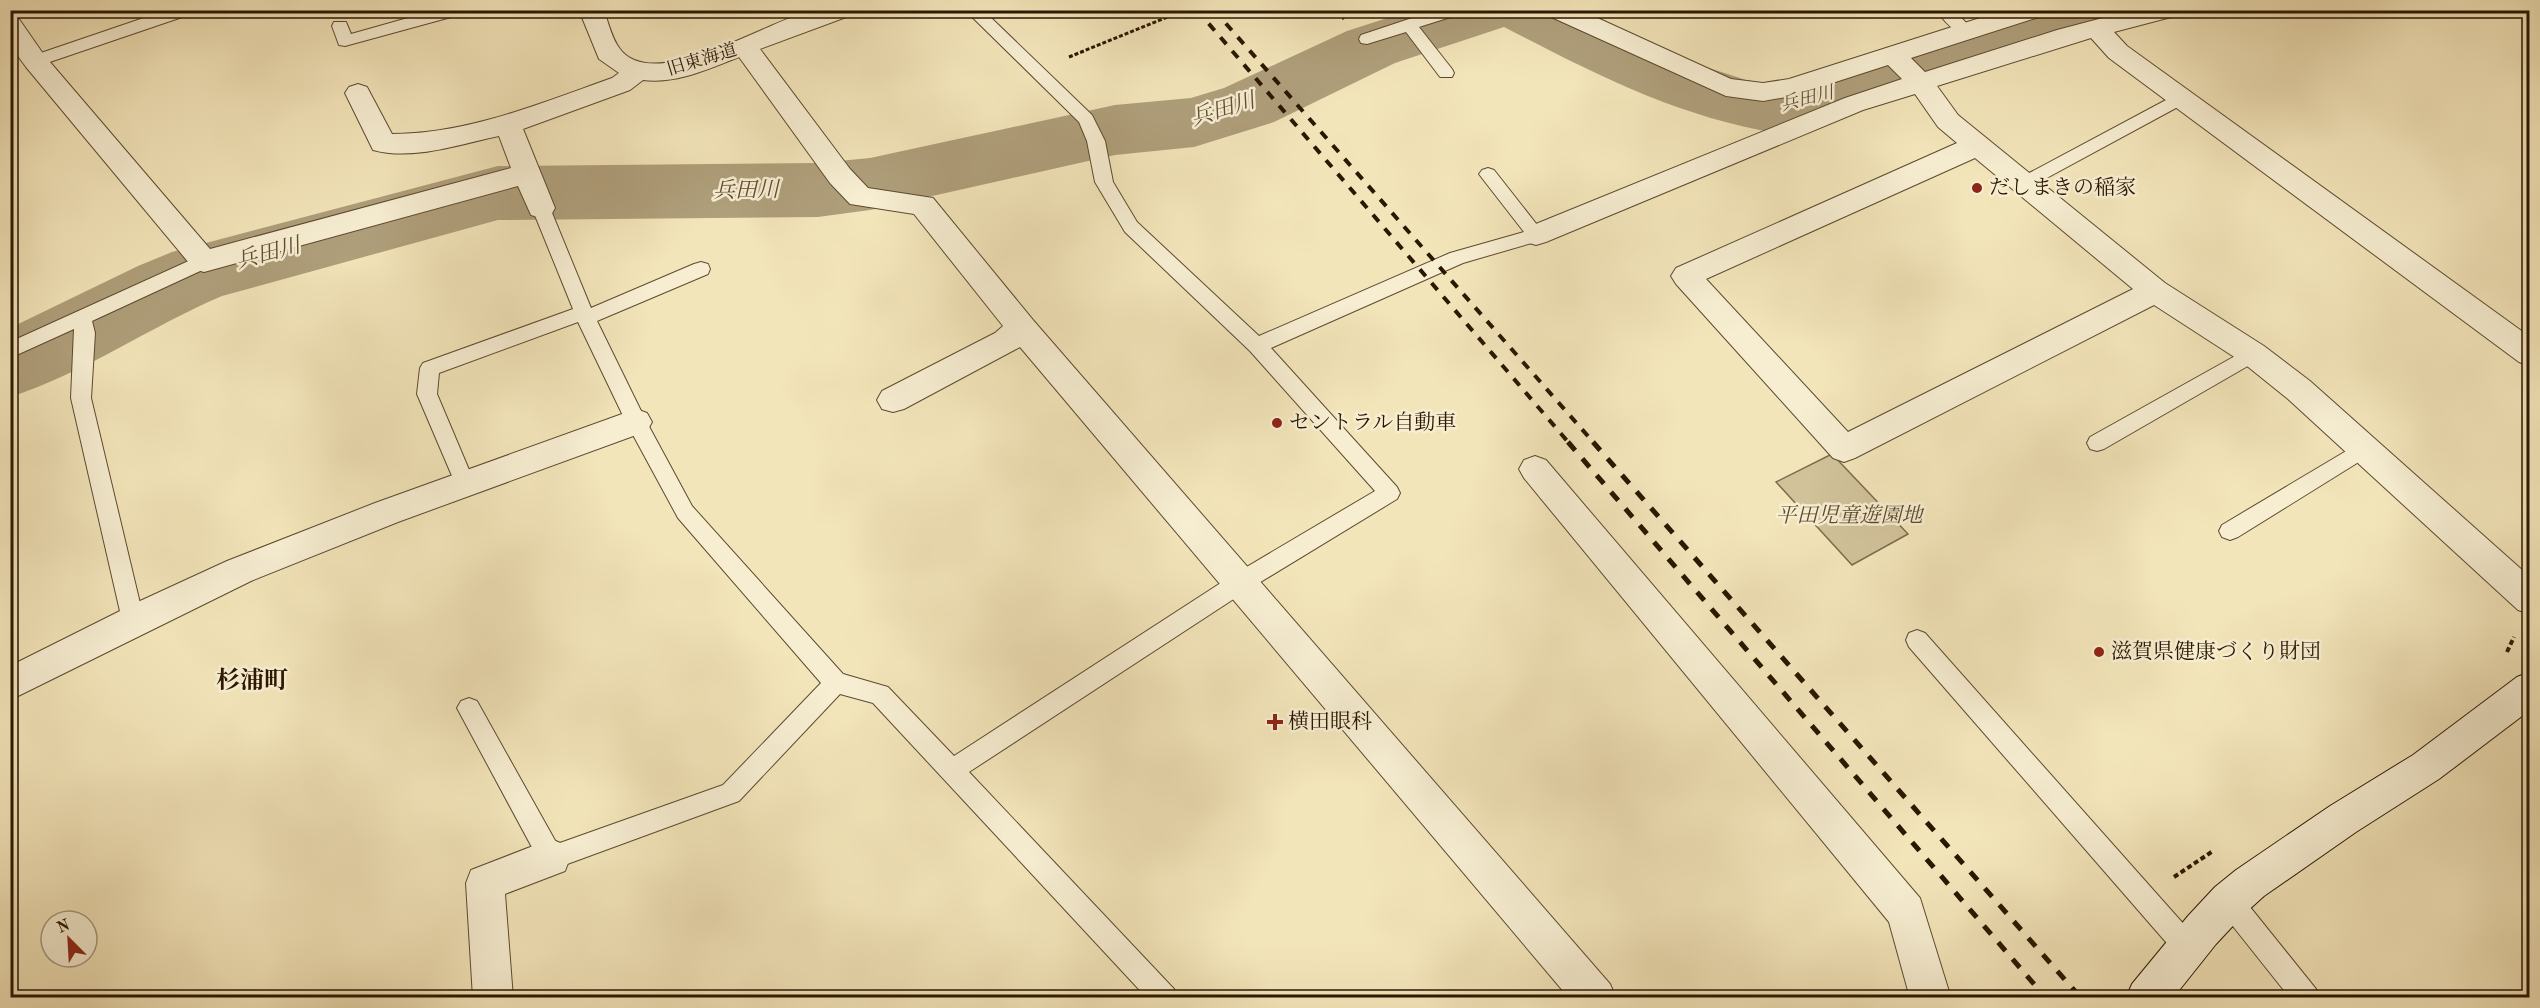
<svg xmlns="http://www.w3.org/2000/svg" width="2540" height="1008" viewBox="0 0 2540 1008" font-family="'Old Standard TT','Noto Serif JP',serif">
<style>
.green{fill:#d1c29a;stroke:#7e6c4d;stroke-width:1.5}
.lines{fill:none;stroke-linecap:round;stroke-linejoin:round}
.river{fill:#af9f7b;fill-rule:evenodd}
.lane-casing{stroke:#5d4a2e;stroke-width:2}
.street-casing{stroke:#5d4a2e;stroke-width:2}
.secondary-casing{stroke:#2b1600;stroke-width:2}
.path-far1{stroke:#2b1600;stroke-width:3;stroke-dasharray:4 2;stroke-linecap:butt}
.path{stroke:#2b1600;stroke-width:4;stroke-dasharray:5 3;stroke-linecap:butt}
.lane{fill:#f7eed2;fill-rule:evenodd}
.street{fill:#f7eed2;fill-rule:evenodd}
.secondary{fill:#f7eed2;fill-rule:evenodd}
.rail-far1{stroke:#2b1600;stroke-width:4;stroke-dasharray:9 9;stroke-linecap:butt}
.rail{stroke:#2b1600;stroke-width:5;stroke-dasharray:11 11;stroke-linecap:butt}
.poi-dot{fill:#8f2418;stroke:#f7eed2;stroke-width:2}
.labels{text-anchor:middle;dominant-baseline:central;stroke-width:5;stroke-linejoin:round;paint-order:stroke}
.far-street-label{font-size:18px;fill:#2b1600;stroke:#f7eed2}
.far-water-label{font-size:18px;font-style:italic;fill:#604d31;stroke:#f7eed2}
.poi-label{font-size:21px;fill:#2b1600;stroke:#f7eed2;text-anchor:start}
.park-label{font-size:21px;font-style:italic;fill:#5d4a2e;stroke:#f7eed2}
.water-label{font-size:22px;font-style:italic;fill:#604d31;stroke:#f7eed2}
.quarter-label{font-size:24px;font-weight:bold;fill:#2b1600;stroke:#f7eed2}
</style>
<rect width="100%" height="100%" fill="#f3e5ba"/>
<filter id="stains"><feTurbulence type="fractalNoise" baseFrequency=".00333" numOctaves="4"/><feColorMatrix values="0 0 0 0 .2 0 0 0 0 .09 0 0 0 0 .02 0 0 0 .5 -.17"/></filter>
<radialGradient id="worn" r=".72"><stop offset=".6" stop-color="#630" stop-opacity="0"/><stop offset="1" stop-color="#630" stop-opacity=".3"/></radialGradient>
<!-- green -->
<path class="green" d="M1832,454L1908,534L1852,565L1776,482Z"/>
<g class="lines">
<!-- river -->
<path class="river" d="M1412,10H1580L1706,67L1746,80L1778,86L2022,10H2130L2121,25L1780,134C1675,116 1597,75 1504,27L1395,63L1274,122L1194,147L1115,155L870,210L818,217L498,220L222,296C151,326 85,373 10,397V328L138,266L172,252L498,166L818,163L870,158L1115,105L1191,98L1224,88L1347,31Z"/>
<defs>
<path id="lane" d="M167,10H193L191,14L41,65H29L27,61L29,57Z
M436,10H464L462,14L345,46L339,45L332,26L334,22H346L351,34Z
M965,10H983L1092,115L1105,141L1113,182L1137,222L1259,336L1450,253L1524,232L1482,178L1479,174L1482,170L1488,168L1494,170L1545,235L1542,240L1463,263L1271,348L1397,487L1400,493L1397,499L1249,589L969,772L1174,989L1178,998H1147L873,703L840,694L739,801L551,870L542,866L457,708L461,701L469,698L477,701L557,844L723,785L821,683L678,518L626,422L578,322L439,373L437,394L475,484L472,490L465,493L458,490L417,394L420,368L423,363L573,309L532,208L535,203L541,202L547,203L550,208L591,308L694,264L701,262L708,264L710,269L708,274L597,321L645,419L692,506L843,674L888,687L954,756L1233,575L1375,491L1250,351L1125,232L1095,182L1087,141L1079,122Z
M1436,10H1462L1460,14L1419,27L1452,69L1454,73L1452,77H1440L1406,32L1367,44L1361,43L1359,39L1361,35Z
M1936,10H1954L1974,31L1972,35C1958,38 1944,21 1936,10Z
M2181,92L2187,94L2189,98L2187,102L2030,187L2024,189L2018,187L2015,183L2018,179Z
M204,254L211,256L213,261L211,266L92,321L95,333L91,398L144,620L141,627L133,630L125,627L122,620L71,398L74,329L10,358V342Z
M2253,346L2260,349L2263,354L2260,359L2104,449L2097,451L2090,449L2087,443L2090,437Z
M2363,441L2370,443L2373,449L2370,455L2238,537L2230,540L2222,537L2219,531L2222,525Z
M1917,630L1925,633L2196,938L2200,947L2196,956L2187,960L2178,956L1909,647L1906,640L1909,633Z
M2229,889L2238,892L2316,989L2320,998H2290L2220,910L2217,901L2220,892Z"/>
<path id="street" d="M579,10H604C608,22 612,39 620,49C655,95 771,18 815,10C827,9 840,10 852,10L849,16L760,49L850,169L868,188L933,198L1033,320L1610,984L1616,998H1569L1020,347L904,409L893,412L882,409L877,400L882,391L995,333L1003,326L914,214L850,204L830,183L739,57C708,69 677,84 643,80L630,90L523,129L555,208L551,215L541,218L531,215L518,186L204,272L194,269L26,67L10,45V17L19,19L44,55L210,249L511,168L499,136C460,144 413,161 373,150L345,93L349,87L358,84L367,87L392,134C468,134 541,103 612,78L619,73L599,59Z
M1546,10H1580L1731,79L1763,83L1789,79L2005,10H2045L2042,16L1911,58L1925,72L2057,30L2133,10H2178L2175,16L2114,32L2127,46L2530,337V366L2519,362L2109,58L2091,38L1937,86L1958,115L2165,283L2264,346L2310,381L2530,577V614L2518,610L2288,399L2242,362L2154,305L1855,458L1844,462L1833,458L1676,284L1671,276L1676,268L1957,143L1938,127L1915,94L1863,110L1546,242L1536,245L1526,242L1522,235L1526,228L1845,98L1902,79L1888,65L1792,96L1763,101L1726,96L1549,16ZM1975,158L2133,289L1848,432L1706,279Z
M636,409L647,413L652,422L647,431L398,522L251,581L10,700V666L140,601L227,561L375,503Z
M1535,456L1546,460L1920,898L1951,998H1910L1889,922L1524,478L1519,469L1524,460Z
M551,839L565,845L570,858L565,871L505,894L513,998H473L466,883L471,870Z"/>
<path id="secondary" d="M2530,672V710L2439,779L2356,832L2264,896L2243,915L2216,944L2173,998H2126L2132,984L2188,916L2215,887L2236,870L2330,806L2413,755L2517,677Z"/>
</defs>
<!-- lane casing -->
<use href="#lane" class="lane-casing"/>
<!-- street casing -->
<use href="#street" class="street-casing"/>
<!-- secondary casing -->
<use href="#secondary" class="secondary-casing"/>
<!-- path-far1 -->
<path class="path-far1" d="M1334,10L1344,19
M1069,57L1175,14L1173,10"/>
<!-- path -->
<path class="path" d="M2507,652L2514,637
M2174,877L2213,851"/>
<!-- lane -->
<use href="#lane" class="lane"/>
<!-- street -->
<use href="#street" class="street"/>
<!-- secondary -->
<use href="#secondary" class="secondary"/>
<!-- rail-far1 -->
<path class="rail-far1" d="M1197,10L1569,443
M1214,10L1594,443"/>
<!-- rail -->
<path class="rail" d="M1568,442L2046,998
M1593,442L2081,998"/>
</g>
<!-- markers -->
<g class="poi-dot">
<circle cx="1977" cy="188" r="6"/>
<circle cx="1277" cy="423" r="6"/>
<circle cx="2099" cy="652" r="6"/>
<path d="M1272 713h6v6h6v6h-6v6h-6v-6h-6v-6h6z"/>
</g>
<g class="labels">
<!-- far-street labels -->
<g class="far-street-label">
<text transform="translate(702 60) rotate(-17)">旧東海道</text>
</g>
<!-- far-water labels -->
<g class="far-water-label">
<text transform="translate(1807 99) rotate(-14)">兵田川</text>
</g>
<!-- poi labels -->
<g class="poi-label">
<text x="1989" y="188">だしまきの稲家</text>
<text x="1289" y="423">セントラル自動車</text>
<text x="2111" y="652">滋賀県健康づくり財団</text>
<text x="1288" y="722">横田眼科</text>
</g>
<!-- park labels -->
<g class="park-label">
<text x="1849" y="516">平田児童遊園地</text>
</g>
<!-- water labels -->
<g class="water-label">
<text transform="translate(1223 110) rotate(-17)">兵田川</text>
<text transform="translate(746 191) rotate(-1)">兵田川</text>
<text transform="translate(268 254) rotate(-15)">兵田川</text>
</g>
<!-- quarter labels -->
<g class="quarter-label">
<text x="252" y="682">杉浦町</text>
</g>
</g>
<!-- margin -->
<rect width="2540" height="1008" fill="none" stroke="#f3e5ba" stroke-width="36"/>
<rect x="12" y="12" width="2516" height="984" fill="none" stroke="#2b1600" stroke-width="3"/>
<rect x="18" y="18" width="2504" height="972" fill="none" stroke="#2b1600" stroke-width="1.5"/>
<!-- north arrow -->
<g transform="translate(69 939) rotate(336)"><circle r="28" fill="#f7eed2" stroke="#a5987e" stroke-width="1.5"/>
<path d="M0-4.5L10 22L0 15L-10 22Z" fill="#8f2418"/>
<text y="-9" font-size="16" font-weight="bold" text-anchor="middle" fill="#2b1600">N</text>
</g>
<rect width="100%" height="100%" filter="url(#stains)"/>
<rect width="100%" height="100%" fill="url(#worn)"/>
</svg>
